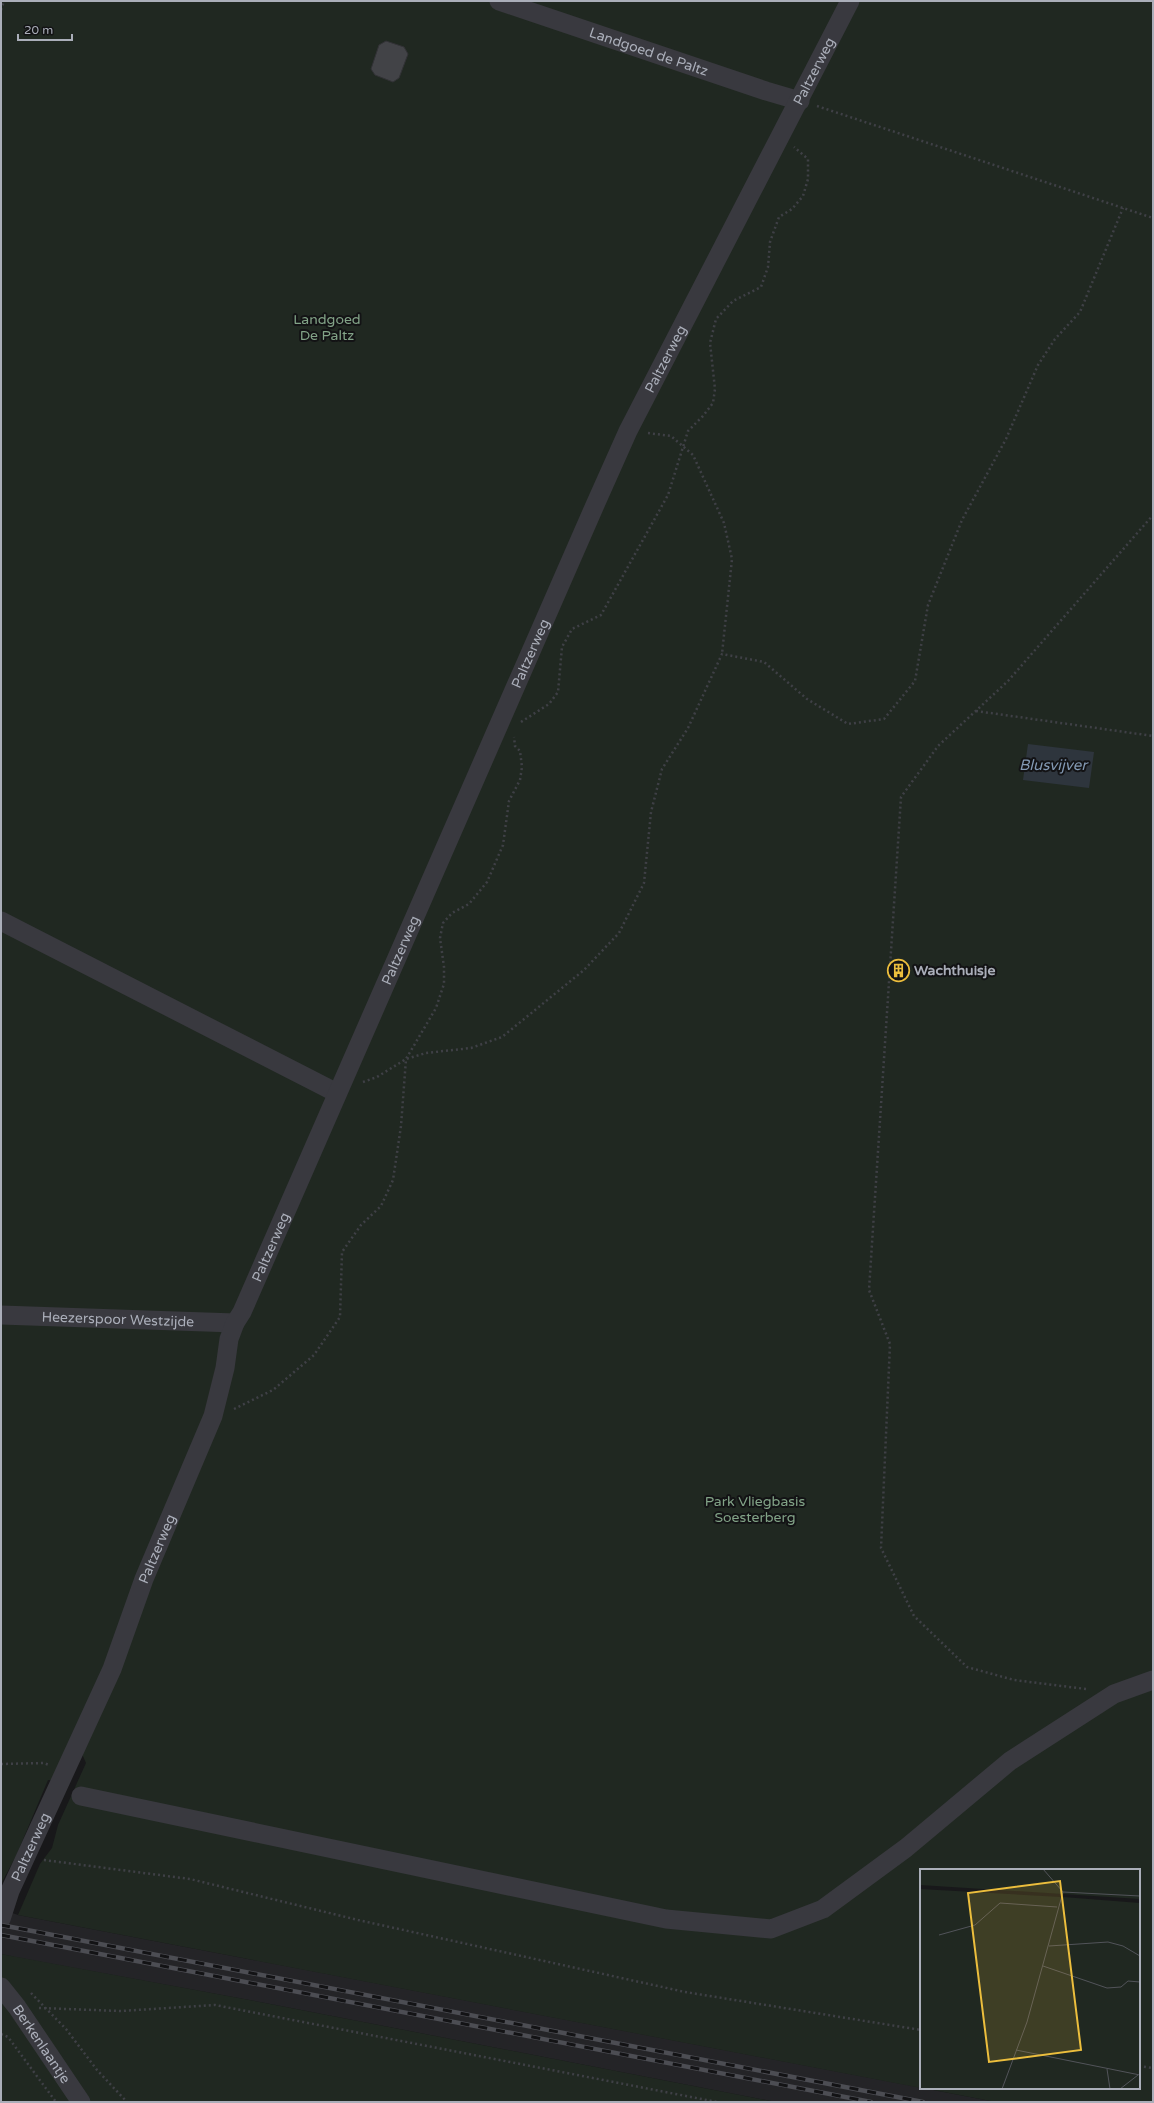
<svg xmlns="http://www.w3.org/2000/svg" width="1154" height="2103" viewBox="0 0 1154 2103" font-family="'Varela Round',sans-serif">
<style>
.built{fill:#242427}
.green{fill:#202821}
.water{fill:#2e353d}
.building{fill:#424347;stroke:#323236}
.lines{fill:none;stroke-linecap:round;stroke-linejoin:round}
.path{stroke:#3f4046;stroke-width:2.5;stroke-dasharray:2 3;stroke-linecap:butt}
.minor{stroke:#39393f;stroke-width:19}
.rail-casing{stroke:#4c4d53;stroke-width:4.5}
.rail{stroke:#131315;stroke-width:3;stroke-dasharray:9;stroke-linecap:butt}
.labels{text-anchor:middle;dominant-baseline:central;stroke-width:4;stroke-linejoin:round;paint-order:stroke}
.street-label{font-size:14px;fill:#aaaeb9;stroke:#131315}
.park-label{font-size:14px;fill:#82a387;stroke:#131315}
.poi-label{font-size:14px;font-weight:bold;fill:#aaaeb9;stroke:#131315;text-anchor:start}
.water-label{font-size:15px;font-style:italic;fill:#8399b3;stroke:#131315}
.inset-road{fill:none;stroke:#52545a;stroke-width:1}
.view{fill:#ecbe3d;fill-opacity:0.15;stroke:#ecbe3d;stroke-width:2}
.inset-edge{fill:none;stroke:#aaaeb9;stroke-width:2}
</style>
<rect width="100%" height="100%" fill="#18181a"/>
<!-- built -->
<path class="built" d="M1,1909L18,1915L996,2102H776L265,2003L15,1957L1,1954Z"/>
<!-- green -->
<path class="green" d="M1,1H1153V2102H996L923,2088H1139V1870H921V2088L18,1915L40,1864L52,1848L58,1825L86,1763L75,1738L51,1780H48L16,1856L1,1884Z
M1,1954L265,2003L776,2102H1Z"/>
<!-- water -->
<path class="water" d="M1028,744L1094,752L1089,788L1023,780Z"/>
<!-- building -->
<path class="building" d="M386,41L404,47L408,54L399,78L393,82L375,75L371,69L379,45Z"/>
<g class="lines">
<!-- path -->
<path class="path" d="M1,10L4,1
M817,106L1153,218
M648,433L671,436L693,455L724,523L732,559L722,654
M976,711L1153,736
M521,722L549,704L558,692L562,647L572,629L601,615L668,495L688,431L703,416L713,403L715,389L710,343L716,319L733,301L761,287L768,267L770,242L779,217L792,209L803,196L808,179V159L794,147
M363,1082L377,1077L406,1059L426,1053L471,1048L502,1037L584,970L619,933L644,883L651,812L662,769L688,728L722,654L764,662L807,699L848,724L884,719L915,681L928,605L962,520L1006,439L1038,365L1055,339L1080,312L1123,208
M234,1409L273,1390L314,1355L340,1317L342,1252L361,1225L381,1206L393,1180L401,1126L406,1059L436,1008L444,984V967L440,938L443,923L452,913L469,904L487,882L503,845L509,801L520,780L522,767L520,751L515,746L514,737
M1086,1689L1014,1680L967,1667L914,1616L881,1548L890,1344L869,1290L901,797L938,746L1008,681L1153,515
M1,1764L44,1763L49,1765
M44,1860L190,1879L358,1920L685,1992L921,2030
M31,1993L66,2029L97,2070L127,2102
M39,2008L121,2011L215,2005L717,2102
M1,2034L8,2037L56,2102
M1139,2066L1153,2068"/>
<!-- minor -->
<g class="minor">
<path id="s1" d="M499,1L766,91L800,101"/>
<path d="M1,921L337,1093"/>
<path id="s2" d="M1,1315L235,1323"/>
<path d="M81,1796L666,1919L771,1929L823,1909L906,1848L1010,1761L1114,1694L1153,1680"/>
<path id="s3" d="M1,1919L10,1891L112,1669L144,1579L213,1416L225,1368L229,1339L235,1323L242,1312L595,505L628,431L850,1"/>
<path id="s4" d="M1,1987L17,2007L81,2102"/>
</g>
<defs>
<path id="rail" d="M1,1925L923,2102
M1,1935L871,2102"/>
</defs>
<!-- rail casing -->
<use href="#rail" class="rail-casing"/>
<!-- rail -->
<use href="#rail" class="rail"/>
</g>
<!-- icons -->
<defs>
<symbol id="building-ring" viewBox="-11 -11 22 22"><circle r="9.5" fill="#131315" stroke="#ecbe3d" stroke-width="1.5"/><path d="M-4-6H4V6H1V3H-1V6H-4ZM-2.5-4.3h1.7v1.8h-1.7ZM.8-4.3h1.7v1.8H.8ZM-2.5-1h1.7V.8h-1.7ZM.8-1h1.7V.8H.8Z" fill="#ecbe3d"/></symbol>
</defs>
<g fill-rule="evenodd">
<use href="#building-ring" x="886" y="958" width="25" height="25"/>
</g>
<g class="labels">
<!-- street labels -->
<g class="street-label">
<text stroke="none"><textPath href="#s1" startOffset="158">Landgoed de Paltz</textPath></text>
<text stroke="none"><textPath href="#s3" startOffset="2022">Paltzerweg</textPath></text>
<text stroke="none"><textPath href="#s3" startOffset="1698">Paltzerweg</textPath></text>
<text stroke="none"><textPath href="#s3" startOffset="1374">Paltzerweg</textPath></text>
<text stroke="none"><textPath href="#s3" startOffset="1050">Paltzerweg</textPath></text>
<text stroke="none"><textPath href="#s3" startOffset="726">Paltzerweg</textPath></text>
<text stroke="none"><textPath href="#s2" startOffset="117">Heezerspoor Westzijde</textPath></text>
<text stroke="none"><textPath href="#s3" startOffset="402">Paltzerweg</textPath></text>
<text stroke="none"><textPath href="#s3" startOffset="78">Paltzerweg</textPath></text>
<text stroke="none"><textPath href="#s4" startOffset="70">Berkenlaantje</textPath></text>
</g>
<!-- park labels -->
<g class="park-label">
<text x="327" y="319">Landgoed<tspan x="327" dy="16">De Paltz</tspan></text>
<text x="755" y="1501">Park Vliegbasis<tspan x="755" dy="16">Soesterberg</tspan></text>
</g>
<!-- poi labels -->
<g class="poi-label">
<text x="914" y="970">Wachthuisje</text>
</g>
<!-- water labels -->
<g class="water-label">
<text x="1053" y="765">Blusvijver</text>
</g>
</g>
<!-- overview -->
<g transform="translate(920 1869)">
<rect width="220" height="220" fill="#18181a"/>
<path d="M0,0H220V30L0,16ZM0,20L141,28L138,42L143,28L220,34V220H0Z" fill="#202821"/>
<path class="inset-road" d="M123,0L143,23M143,23L220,27M19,66L55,56L80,34L137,38M129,77L188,73L203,77L220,87M123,97L187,119L201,118L208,112L220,113M96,181L220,206M187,200L190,220M82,220L107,153L143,23M200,220L218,206"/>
<path class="view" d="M140,12L161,181L69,193L48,24Z"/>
<rect width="220" height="220" class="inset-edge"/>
</g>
<!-- border -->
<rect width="1154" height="2103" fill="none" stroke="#aaaeb9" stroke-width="4"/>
<!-- scale -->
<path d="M18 34v6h54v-6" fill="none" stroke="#aaaeb9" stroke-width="2"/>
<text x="24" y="34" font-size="12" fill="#aaaeb9" stroke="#131315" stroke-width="3" paint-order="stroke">20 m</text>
</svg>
